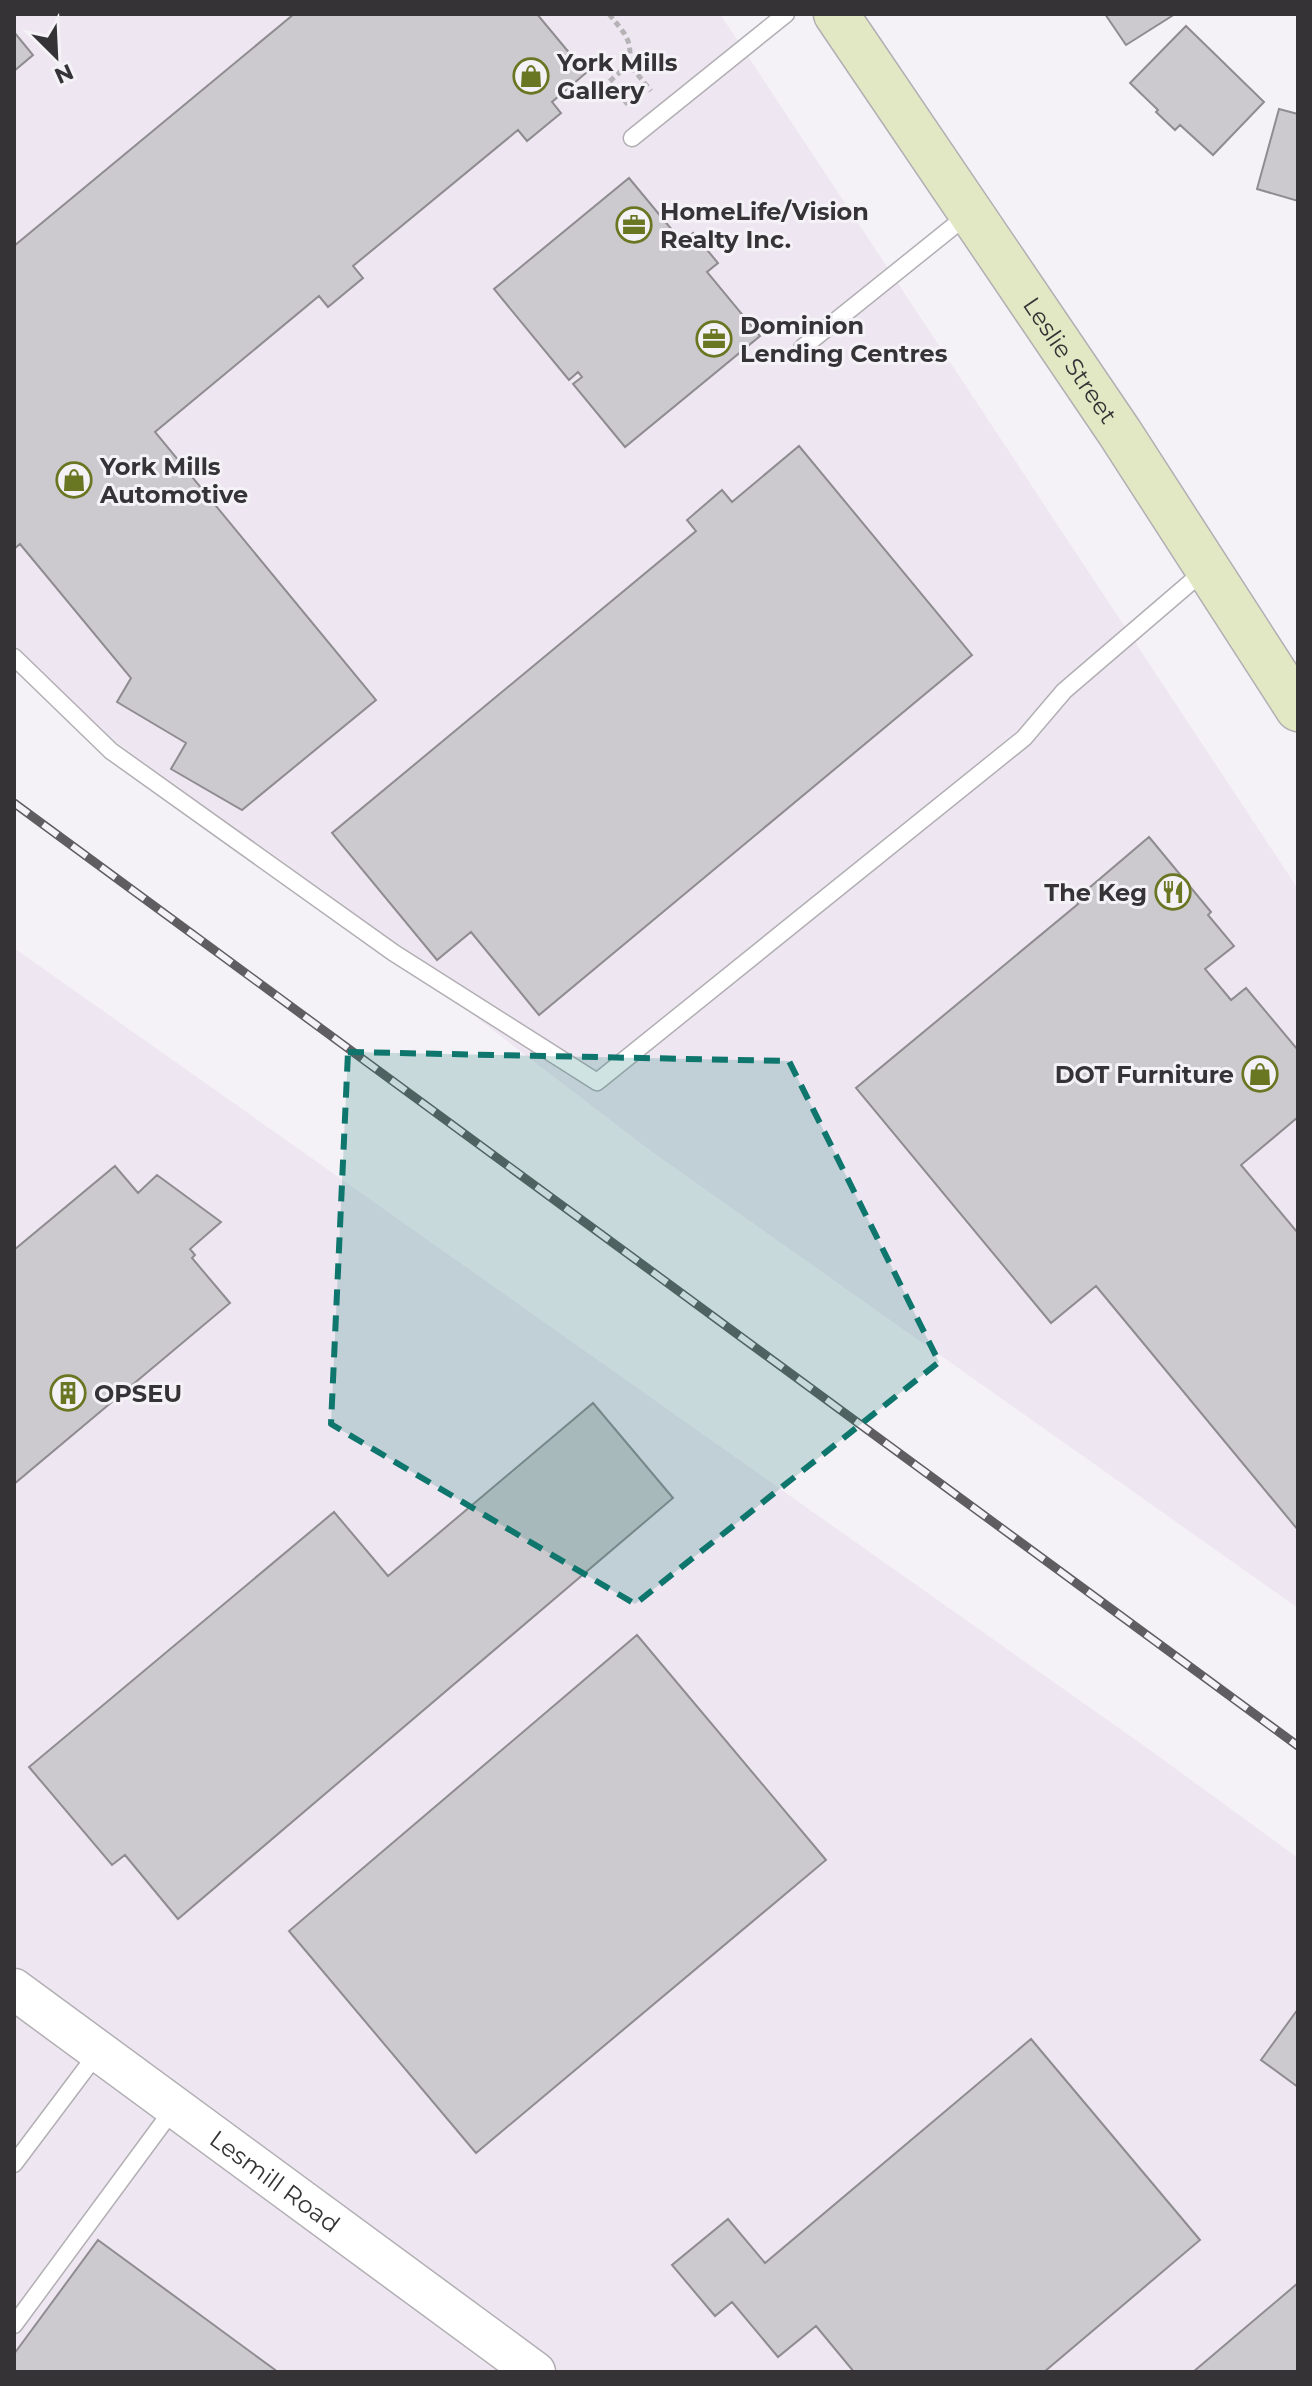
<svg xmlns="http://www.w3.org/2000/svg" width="1312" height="2386" viewBox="0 0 1312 2386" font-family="Montserrat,sans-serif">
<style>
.built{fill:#eee6f1}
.building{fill:#cdcacf;stroke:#8f8c91;stroke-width:2}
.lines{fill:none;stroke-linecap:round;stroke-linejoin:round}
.service-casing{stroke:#b2afb4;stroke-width:19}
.tertiary-casing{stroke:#b2afb4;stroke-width:43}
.secondary-casing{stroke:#b2afb4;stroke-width:47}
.path{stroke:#b6b3b7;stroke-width:5;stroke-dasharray:6 4;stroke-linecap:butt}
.service{stroke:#fff;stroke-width:16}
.tertiary{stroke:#fff;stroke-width:40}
.secondary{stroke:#e2e8c3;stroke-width:44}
.rail-casing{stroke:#5f5d60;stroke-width:9}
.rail{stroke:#f5f2f7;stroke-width:6;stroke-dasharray:18;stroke-linecap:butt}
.marked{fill:#0f766e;fill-opacity:0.2;stroke:#0f766e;stroke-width:6;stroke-dasharray:16 10;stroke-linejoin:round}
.labels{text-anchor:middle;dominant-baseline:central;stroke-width:6;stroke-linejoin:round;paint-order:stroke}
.poi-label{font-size:24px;font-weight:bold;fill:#353335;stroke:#f5f2f7;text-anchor:start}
.street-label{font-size:24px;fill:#353335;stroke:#f5f2f7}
</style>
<rect width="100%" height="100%" fill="#f5f2f7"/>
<!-- built -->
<path class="built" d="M14,14H720L1298,889V1608L651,1151L14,664Z
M14,948L1150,1750L1298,1858V2372H14Z"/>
<!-- building -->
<path class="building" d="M294,14H537L586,73L552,102L561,113L527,141L518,130L353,266L363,278L328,307L319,296L155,432L376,700L242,810L171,769L186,743L117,702L131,678L20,544L14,549V246Z
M1105,14H1175L1126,45Z
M1186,26L1264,102L1213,155L1180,125L1175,130L1156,112L1158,110L1130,83Z
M14,32L33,55L14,71Z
M1279,109L1298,114V201L1257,189Z
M629,178L682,242L693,233L718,263L707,272L760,336L625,447L573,384L582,377L578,372L569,380L494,289Z
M799,446L972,655L539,1015L471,932L437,960L332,833L696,531L687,520L722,490L732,502Z
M1149,837L1211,912L1208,915L1234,946L1205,969L1231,1000L1246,988L1298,1050V1117L1241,1165L1298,1233V1530L1096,1286L1051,1323L856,1088L1078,904L1075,900Z
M115,1166L138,1193L157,1175L221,1222L190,1249L195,1255L192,1258L230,1303L14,1484V1250Z
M593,1403L673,1498L178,1919L125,1855L112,1865L29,1767L334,1512L388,1576Z
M637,1635L826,1860L476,2153L289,1931Z
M1298,2009V2087L1261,2060Z
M1031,2039L1200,2240L1044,2372H854L816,2326L778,2357L732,2302L715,2316L672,2265L728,2219L765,2263Z
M98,2240L278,2372H14V2354Z
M1298,2283V2372H1193Z"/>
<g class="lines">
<defs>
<path id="service" d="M632,138L786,14
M802,348L970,213
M14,657L111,751L394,953L597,1082L1024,738L1064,691L1205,570
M14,2164L99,2051
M14,2325L174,2108"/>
<g id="tertiary">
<path id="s1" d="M14,1989L535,2372"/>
</g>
<g id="secondary">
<path id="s2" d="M836,14L1120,433L1298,709"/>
</g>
</defs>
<!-- service casing -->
<use href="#service" class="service-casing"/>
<!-- tertiary casing -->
<use href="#tertiary" class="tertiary-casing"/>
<!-- secondary casing -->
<use href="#secondary" class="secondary-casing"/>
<!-- path -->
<path class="path" d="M609,14C624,33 633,39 629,64L651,91
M629,64L609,82L630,107"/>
<!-- service -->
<use href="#service" class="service"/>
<!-- tertiary -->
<use href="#tertiary" class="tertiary"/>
<!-- secondary -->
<use href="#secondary" class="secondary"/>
<defs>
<path id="rail" d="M14,803L1298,1746"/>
</defs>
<!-- rail casing -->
<use href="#rail" class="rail-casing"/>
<!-- rail -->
<use href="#rail" class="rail"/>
</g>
<!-- marked area -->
<path class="marked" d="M348,1052L789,1061L939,1362L635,1604L331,1424Z"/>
<!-- icons -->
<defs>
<symbol id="shop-ring" viewBox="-11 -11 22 22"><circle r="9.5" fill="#f5f2f7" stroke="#697622" stroke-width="1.5"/><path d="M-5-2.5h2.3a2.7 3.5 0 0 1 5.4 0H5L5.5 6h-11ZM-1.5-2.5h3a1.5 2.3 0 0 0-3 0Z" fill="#697622"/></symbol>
<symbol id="office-ring" viewBox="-11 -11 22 22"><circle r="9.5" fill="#f5f2f7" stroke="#697622" stroke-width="1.5"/><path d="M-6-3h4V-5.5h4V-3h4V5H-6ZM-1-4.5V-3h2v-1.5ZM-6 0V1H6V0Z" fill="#697622"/></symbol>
<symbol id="restaurant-ring" viewBox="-11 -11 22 22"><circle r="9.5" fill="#f5f2f7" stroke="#697622" stroke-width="1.5"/><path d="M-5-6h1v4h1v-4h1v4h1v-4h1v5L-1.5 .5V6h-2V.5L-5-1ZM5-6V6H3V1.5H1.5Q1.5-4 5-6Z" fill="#697622"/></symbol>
<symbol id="building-ring" viewBox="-11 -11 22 22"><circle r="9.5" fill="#f5f2f7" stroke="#697622" stroke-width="1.5"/><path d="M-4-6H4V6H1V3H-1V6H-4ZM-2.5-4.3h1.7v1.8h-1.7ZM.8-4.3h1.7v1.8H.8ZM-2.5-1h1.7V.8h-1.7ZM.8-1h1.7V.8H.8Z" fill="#697622"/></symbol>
</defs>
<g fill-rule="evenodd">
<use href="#shop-ring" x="511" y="56" width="40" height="40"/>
<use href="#office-ring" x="614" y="205" width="40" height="40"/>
<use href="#office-ring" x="694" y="319" width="40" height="40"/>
<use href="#shop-ring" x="54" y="460" width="40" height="40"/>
<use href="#restaurant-ring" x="1153" y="872" width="40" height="40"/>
<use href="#shop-ring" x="1240" y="1054" width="40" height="40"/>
<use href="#building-ring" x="48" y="1373" width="40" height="40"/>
</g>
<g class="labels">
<!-- poi labels -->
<g class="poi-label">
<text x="557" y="62">York Mills<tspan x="557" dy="28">Gallery</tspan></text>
<text x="660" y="211">HomeLife/Vision<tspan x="660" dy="28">Realty Inc.</tspan></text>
<text x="740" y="325">Dominion<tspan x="740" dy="28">Lending Centres</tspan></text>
<text x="100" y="466">York Mills<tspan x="100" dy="28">Automotive</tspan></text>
<text x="1147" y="892" text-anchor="end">The Keg</text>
<text x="1234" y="1074" text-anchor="end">DOT Furniture</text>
<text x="94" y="1393">OPSEU</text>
</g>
<!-- street labels -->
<g class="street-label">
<text stroke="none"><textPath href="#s2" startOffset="418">Leslie Street</textPath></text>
<text stroke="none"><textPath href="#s1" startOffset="324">Lesmill Road</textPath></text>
</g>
</g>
<!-- border -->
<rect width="1312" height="2386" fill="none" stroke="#353335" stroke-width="32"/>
<!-- north arrow -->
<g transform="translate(56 56) rotate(156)" stroke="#f5f2f7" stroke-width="6" paint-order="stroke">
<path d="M0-6L14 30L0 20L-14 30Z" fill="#353335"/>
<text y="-12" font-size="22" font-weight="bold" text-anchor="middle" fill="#353335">N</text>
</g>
</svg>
